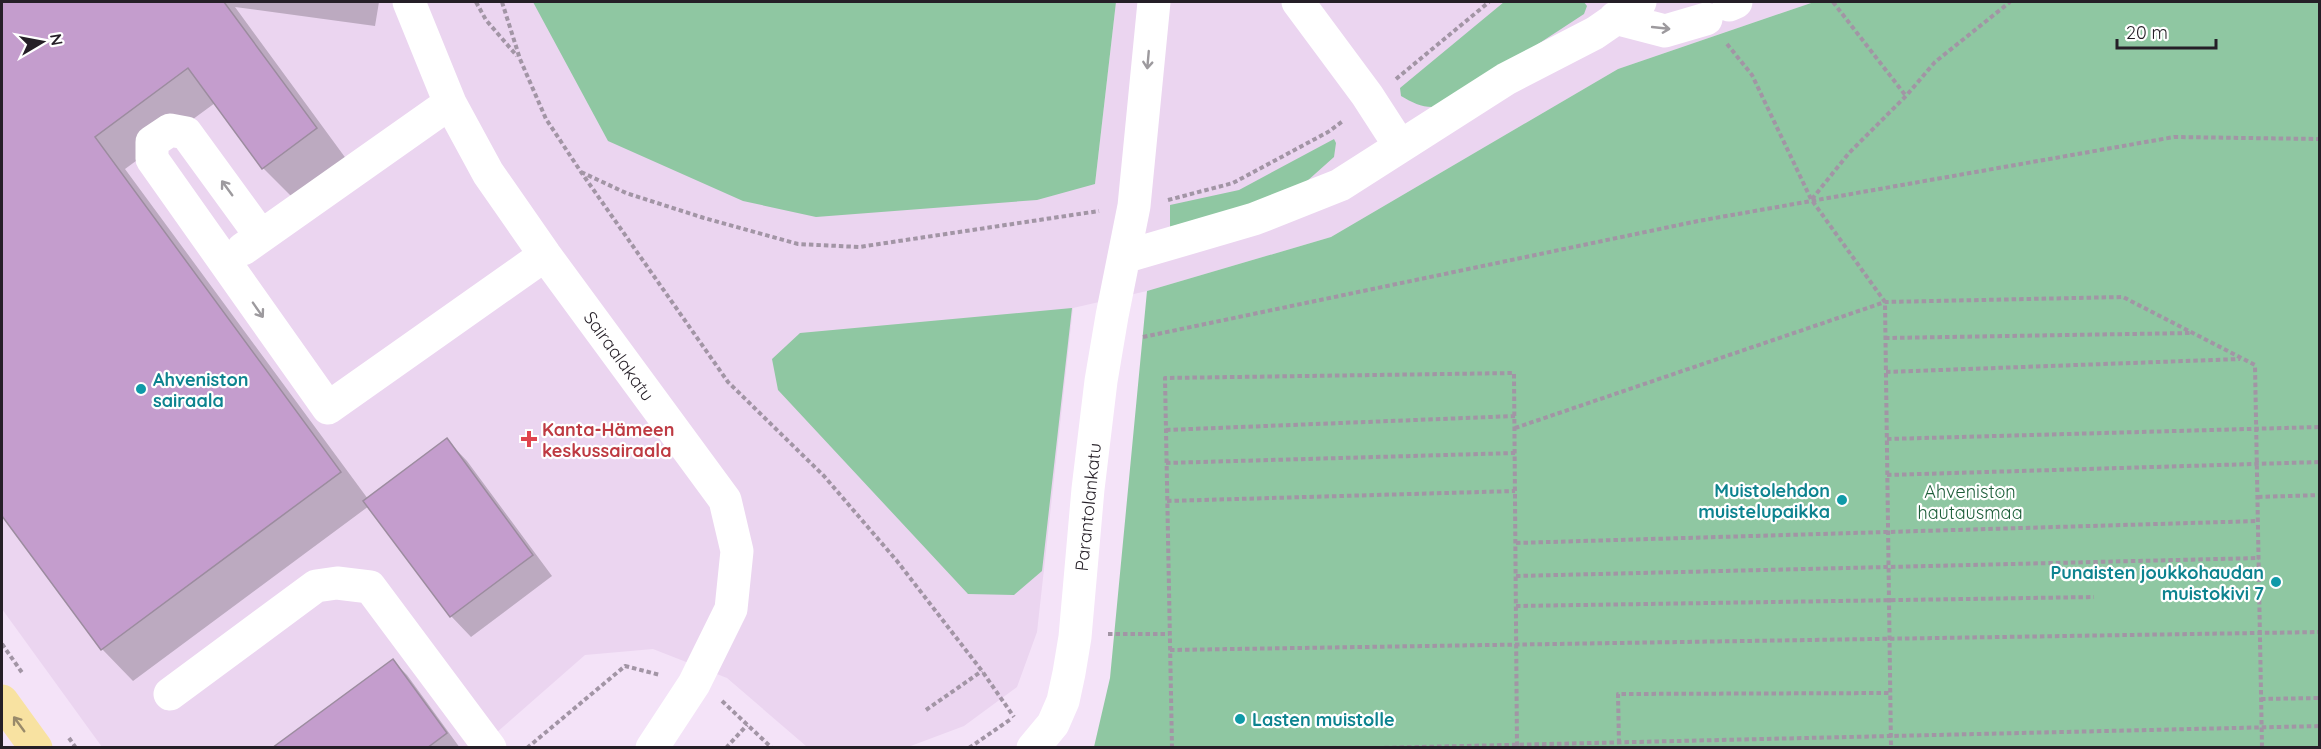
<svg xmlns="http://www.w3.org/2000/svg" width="2321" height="749" viewBox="0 0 2321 749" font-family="Quicksand,sans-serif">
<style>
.built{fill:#ebd5f0}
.green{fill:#8fc7a2}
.shadow{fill:#0003}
.building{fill:#c49dcd;stroke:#9c8c9f;stroke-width:1.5}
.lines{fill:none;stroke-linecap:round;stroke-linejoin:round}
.path{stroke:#a295a5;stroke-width:4;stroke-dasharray:4.5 3;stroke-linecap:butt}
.minor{stroke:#fff;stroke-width:33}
.major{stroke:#f8e2a1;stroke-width:33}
.oneway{stroke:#9d9a9e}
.oneway2{stroke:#998a6a}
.culture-dot{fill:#0f9aa8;stroke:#fff;stroke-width:2}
.health-dot{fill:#e0444e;stroke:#fff;stroke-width:2}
.labels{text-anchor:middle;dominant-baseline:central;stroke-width:4.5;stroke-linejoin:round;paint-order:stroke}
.street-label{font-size:18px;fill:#251f27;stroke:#fff}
.culture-label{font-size:18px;font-weight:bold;fill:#0d838f;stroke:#fff;text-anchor:start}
.health-label{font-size:18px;font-weight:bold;fill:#be3a42;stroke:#fff;text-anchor:start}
.park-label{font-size:18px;fill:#1d5d39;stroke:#fff}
</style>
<rect width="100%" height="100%" fill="#f4e3f8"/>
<!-- built -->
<path class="built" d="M2,2H629L1095,184L1116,2H1814L1618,69L1331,237L1147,291L1073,308L1037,632L1017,687L964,726L908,747L813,748L806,746L727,678L653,649L585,655L480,747H102L2,609Z"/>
<!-- green -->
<path class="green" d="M533,2H1116L1095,184L1037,200L816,217L743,201L608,141Z
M1504,2H1584L1587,6L1584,14L1445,105C1428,110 1416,105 1401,96L1400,88Z
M1814,2H2319V747H1094L1110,678L1147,291L1331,237L1618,69Z
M1334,139L1336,143L1334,157L1306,182L1248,205L1170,227V205L1239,190Z
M1072,308L1042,571L1014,595L968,594L778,390L772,359L800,333Z"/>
<!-- shadow -->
<path class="shadow" d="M2,2H379L375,26L235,7L347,160L294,199L263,168L215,103L125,169L368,499L447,440L467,461L552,576L471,637L451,616L369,506L133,681L102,649L2,513Z
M393,661L407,675L460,748H275Z"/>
<!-- building -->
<path class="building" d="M2,2H224L317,128L262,169L188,68L95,137L341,472L101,650L2,516Z
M447,438L533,555L450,617L363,501Z
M393,659L447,733L427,748H272Z"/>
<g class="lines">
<!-- path -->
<path class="path" d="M476,2L486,20L517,56
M502,2L520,59L546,119L581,172L728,382L824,476L897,561L982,671L1014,717
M1833,2L1906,96
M1727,44L1752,75L1811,199L1885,302L1891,748
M1396,79L1489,2
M581,172L626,193L704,218L798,244L859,247L1099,211
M1812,199L1849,153L1906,96L1935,62L2010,2
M1168,200L1233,183L1328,132L1343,121
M1143,337L1698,221L2174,137L2320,139
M1885,338L2191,333
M1886,372L2240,359
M1515,428L1885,302L2123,297L2255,365L2262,748
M1166,430L1515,416
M1887,439L2320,427
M1166,463L1515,453
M1887,475L2320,462
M2258,497L2320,495
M1167,501L1515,491
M1516,543L2258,521
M1516,576L2259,558
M1516,606L2094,597
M1108,634H1169
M2,644L23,674
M1170,650L2320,632
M2261,699L2320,698
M722,701L772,748
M926,710L982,671
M69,738L76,748
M1619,743L1618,694L1891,693
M527,748L625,666L660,675
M726,748L747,725
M969,748L1011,719
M1172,748L1165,378L1514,373L1517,748
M1377,748L2320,726"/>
<!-- minor -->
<path class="minor" d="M409,2L450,103L488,173L545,255L725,500L737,551L731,609L694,684L652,748
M1298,2L1367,95L1400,146
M1729,5L1736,2
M1615,18L1665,31L1706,19
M261,236L186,133L170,130L152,142V159L328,408L545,255
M243,249L450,103
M1124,257L1254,219L1340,185L1506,79L1595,33L1640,2
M170,694L316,586L337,583L370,587L490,748
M1033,748L1053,724L1063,701L1069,673L1075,637L1088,489L1101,381L1112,316L1134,206L1154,2"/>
<!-- major -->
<path class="major" d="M2,701L36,748"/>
</g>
<!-- one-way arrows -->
<defs><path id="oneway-shaft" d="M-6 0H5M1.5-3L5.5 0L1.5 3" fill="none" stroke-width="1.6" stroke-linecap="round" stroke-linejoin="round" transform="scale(1.5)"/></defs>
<g class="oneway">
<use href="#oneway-shaft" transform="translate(1661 28) rotate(6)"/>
<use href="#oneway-shaft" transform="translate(1148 60) rotate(95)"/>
<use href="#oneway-shaft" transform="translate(227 188) rotate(-126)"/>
<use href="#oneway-shaft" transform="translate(258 310) rotate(55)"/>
</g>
<use class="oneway2" href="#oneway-shaft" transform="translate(19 724) rotate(-126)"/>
<!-- markers -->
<g class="culture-dot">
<circle cx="141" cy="389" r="6"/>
<circle cx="1842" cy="500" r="6"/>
<circle cx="2276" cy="582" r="6"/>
<circle cx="1240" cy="719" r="6"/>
</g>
<path class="health-dot" d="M526 430h6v6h6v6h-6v6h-6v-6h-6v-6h6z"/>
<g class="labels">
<!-- street labels -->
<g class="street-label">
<text transform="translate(619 356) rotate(54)">Sairaalakatu</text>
<text transform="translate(1088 507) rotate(-84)">Parantolankatu</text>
</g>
<!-- culture labels -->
<g class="culture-label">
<text x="153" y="379">Ahveniston<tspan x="153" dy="21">sairaala</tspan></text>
<text x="1830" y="490" text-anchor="end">Muistolehdon<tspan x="1830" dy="21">muistelupaikka</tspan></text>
<text x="2264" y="572" text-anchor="end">Punaisten joukkohaudan<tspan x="2264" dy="21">muistokivi 7</tspan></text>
<text x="1252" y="719">Lasten muistolle</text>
</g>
<!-- health labels -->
<g class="health-label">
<text x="542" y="429">Kanta-Hämeen<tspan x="542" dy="21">keskussairaala</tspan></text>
</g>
<!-- park labels -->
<g class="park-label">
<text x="1970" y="491">Ahveniston<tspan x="1970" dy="21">hautausmaa</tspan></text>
</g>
</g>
<!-- border -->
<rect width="2321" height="749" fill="none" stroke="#251f27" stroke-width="6"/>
<!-- north arrow -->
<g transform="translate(42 42) rotate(80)" stroke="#ffffff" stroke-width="4.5" paint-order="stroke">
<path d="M0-4.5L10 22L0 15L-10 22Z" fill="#251f27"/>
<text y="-9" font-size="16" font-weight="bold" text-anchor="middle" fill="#251f27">N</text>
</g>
<!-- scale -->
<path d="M2117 39v9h99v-9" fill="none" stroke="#251f27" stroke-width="3"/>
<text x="2126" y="39" font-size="18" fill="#251f27" stroke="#ffffff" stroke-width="4.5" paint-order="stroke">20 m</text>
</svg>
